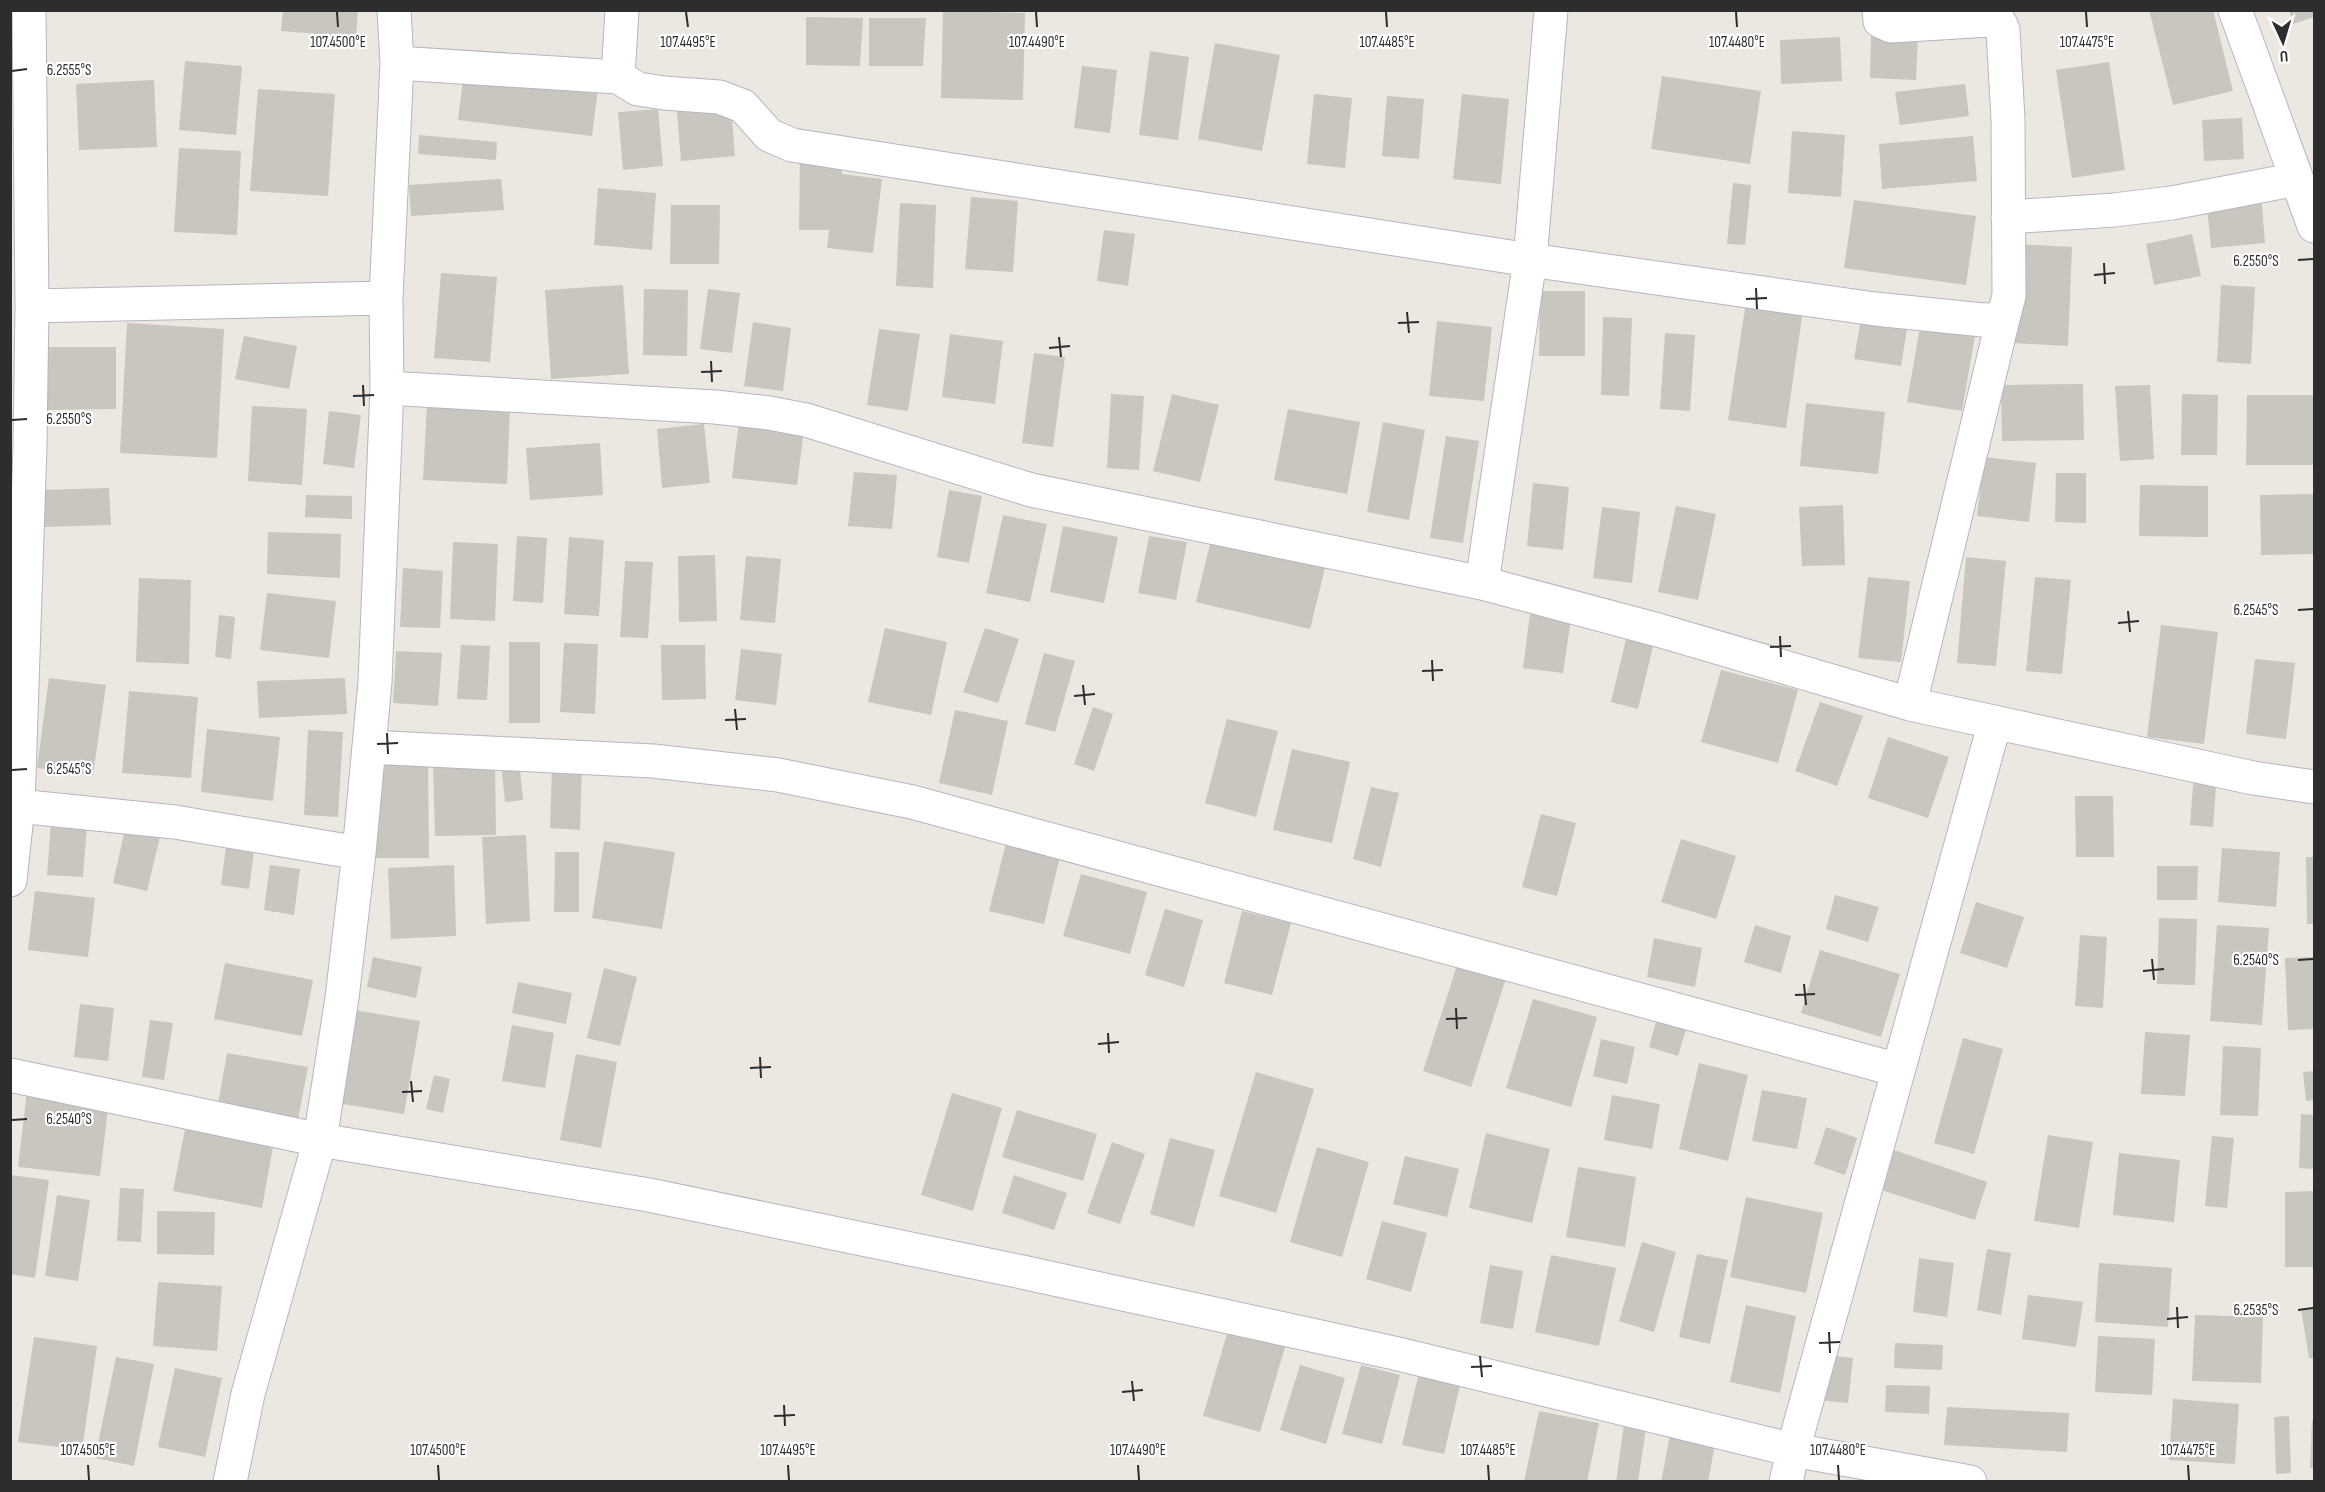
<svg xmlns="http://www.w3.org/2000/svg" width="2325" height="1492" viewBox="0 0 2325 1492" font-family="'Sofia Sans Condensed',sans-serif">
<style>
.building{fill:#c9c5bf}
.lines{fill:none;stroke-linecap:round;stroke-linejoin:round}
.minor-casing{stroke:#b4b6bf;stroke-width:35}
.minor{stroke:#fff;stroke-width:33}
.ticks{fill:none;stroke:#2d2d2d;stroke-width:2}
.ticks-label{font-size:15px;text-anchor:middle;fill:#2d2d2d;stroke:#fff;stroke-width:4.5;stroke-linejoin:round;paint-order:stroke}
</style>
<rect width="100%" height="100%" fill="#ede7e1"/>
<!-- building -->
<path class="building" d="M283,10H358L356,37L281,31Z
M2149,10H2213L2233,91L2173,105Z
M2289,10H2314V17L2293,24Z
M943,11L1025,13L1023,100L941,98Z
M806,17L863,18L860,66L806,65Z
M869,18H926L923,66H869Z
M1871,31L1918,33L1916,80L1870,78Z
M1840,37L1842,81L1781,84L1780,40Z
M1215,43L1280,55L1262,151L1198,139Z
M1150,51L1189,57L1178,140L1139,135Z
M185,61L242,66L236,135L179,130Z
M2109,62L2125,170L2072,178L2056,70Z
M1082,66L1117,70L1110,133L1074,128Z
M464,72L598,88L592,136L458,120Z
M1662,76L1761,91L1750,164L1651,149Z
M154,80L157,147L79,150L76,84Z
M1965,84L1969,116L1900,125L1895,92Z
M258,89L335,94L328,196L250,191Z
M1314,94L1352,98L1345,168L1307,164Z
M1462,94L1509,99L1501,184L1453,179Z
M730,95L735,156L681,161L676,100Z
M1387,96L1424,99L1419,159L1382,156Z
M658,109L663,166L623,170L618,112Z
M2242,118L2244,159L2204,161L2202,120Z
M1792,131L1845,135L1841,197L1788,193Z
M419,135L497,142L496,160L418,154Z
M1973,136L1977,181L1882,189L1879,144Z
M179,148L241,151L237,235L174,232Z
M800,153H842V174L882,179L873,253L827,248L829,230H799Z
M501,179L504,210L411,216L409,185Z
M2260,181L2265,243L2211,248L2205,186Z
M1733,183L1751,185L1745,245L1727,244Z
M598,188L656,193L652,250L594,245Z
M971,197L1018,201L1013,272L965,269Z
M1854,200L1976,216L1966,285L1844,268Z
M900,203L936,205L933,288L896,286Z
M671,205H720L719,264H670Z
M1104,230L1135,234L1128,286L1097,281Z
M2192,234L2201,276L2154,285L2146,244Z
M2017,244L2072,247L2068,346L2013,343Z
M441,273L497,277L490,362L434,358Z
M623,285L629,374L551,379L545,290Z
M2221,285L2255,287L2251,364L2217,362Z
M644,289L688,290L687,356L643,355Z
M708,289L740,293L732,353L700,349Z
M1540,291H1585V356H1539Z
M1747,295L1804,303L1786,428L1728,420Z
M1865,296L1911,304L1901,366L1854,359Z
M1603,317L1632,318L1629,396L1601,395Z
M1437,321L1492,327L1484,401L1429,396Z
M1921,321L1976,330L1962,411L1907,402Z
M753,322L791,328L783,391L744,386Z
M127,323L224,329L217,458L120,453Z
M879,329L920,334L908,411L867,405Z
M1665,333L1695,335L1690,411L1660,409Z
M950,334L1003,341L995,404L942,397Z
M244,336L297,346L289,389L235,379Z
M39,347H116V409L39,410Z
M1034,353L1065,357L1053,447L1022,443Z
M2083,384L2084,440L2002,441L2001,385Z
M2150,385L2154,459L2120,461L2115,386Z
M1111,394L1144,396L1139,470L1107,468Z
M1172,394L1219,405L1200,482L1153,471Z
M2182,394L2218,395L2217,455H2181Z
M2247,395H2314V465H2246Z
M427,402L510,406L507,484L423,480Z
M1806,403L1885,412L1878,474L1800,466Z
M252,406L307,409L302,485L248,481Z
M1288,409L1360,422L1347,494L1274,480Z
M329,411L361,415L354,468L323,464Z
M740,413L805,421L797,485L732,478Z
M1383,422L1425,430L1409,520L1367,512Z
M704,424L710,483L662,488L657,429Z
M1446,436L1479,441L1463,543L1430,538Z
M600,443L603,495L530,500L526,448Z
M1984,457L2036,463L2029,522L1977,516Z
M854,472L897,475L892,529L848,526Z
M2056,473H2086V523L2055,522Z
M1533,483L1569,487L1563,550L1527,546Z
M2140,485L2208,486V537L2139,536Z
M109,488L111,525L41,527L39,490Z
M949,490L982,496L969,563L937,557Z
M2314,494V554L2261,555L2260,495Z
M306,495L352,496V519L305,517Z
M1843,505L1845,565L1802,566L1799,507Z
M1676,506L1716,514L1698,600L1658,592Z
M1602,507L1640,512L1632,583L1593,578Z
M1003,515L1047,524L1030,602L986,593Z
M1063,526L1118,537L1104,603L1050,592Z
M268,532L341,534L340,578L267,574Z
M1213,532L1327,560L1310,629L1196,602Z
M517,536L547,538L543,603L513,601Z
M1149,536L1187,542L1176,600L1138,593Z
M569,537L604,540L599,616L564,614Z
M453,542L498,544L495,621L450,619Z
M715,555L717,621L679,622L678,556Z
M746,556L781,559L775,623L740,620Z
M1966,557L2006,561L1996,666L1957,663Z
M625,561L653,562L648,638L620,637Z
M403,568L443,571L440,628L400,627Z
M1868,577L1910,581L1901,662L1858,658Z
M2035,577L2071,580L2062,674L2026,671Z
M139,578L191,580L189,664L136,662Z
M267,593L336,601L329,658L260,650Z
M1531,606L1572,612L1563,673L1523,668Z
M219,615L235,617L231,659L215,657Z
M2161,625L2218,632L2204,744L2147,737Z
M885,628L947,642L931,715L868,702Z
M985,628L1019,639L998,703L963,692Z
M1628,631L1655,638L1638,709L1611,702Z
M509,642H540V723H509Z
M564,643L598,644L595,714L560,712Z
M461,645L490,646L487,700L457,699Z
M661,645H705L706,699L662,700Z
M741,649L782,654L776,705L735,700Z
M396,651L442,653L438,706L393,703Z
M1044,653L1075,661L1055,732L1025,724Z
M2255,659L2295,663L2286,739L2246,734Z
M1721,670L1798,690L1778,763L1701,742Z
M49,678L106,685L93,775L37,768Z
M345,678L347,714L259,718L257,681Z
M129,691L198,697L191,778L122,773Z
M1820,702L1863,716L1837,786L1795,771Z
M1093,707L1113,714L1094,771L1074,764Z
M955,710L1008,721L992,795L939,783Z
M1227,719L1278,731L1256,817L1205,803Z
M207,729L280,737L273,801L201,792Z
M308,730L343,732L338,817L304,815Z
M1888,737L1949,757L1928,818L1868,798Z
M1292,749L1350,762L1332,843L1273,830Z
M518,750L523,800L505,802L500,752Z
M495,763L496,835L435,836L433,765Z
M374,765H428L429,858H375Z
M552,766H582L580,830L550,828Z
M2194,772L2217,774L2213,827L2190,825Z
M1371,787L1399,793L1381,867L1353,859Z
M2075,796H2113L2114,857H2076Z
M1541,814L1576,823L1557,896L1522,887Z
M51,823L87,826L83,877L47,875Z
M125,829L160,837L147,891L113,883Z
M228,832L256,836L249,889L221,885Z
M526,835L530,921L486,924L482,837Z
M1681,839L1736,856L1716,919L1661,902Z
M604,841L675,852L662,929L592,918Z
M1006,843L1060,856L1044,924L989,911Z
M2222,848L2280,852L2276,907L2218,902Z
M555,852H579V912H554Z
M2306,857H2314V924H2307Z
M270,865L300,869L294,915L264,910Z
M454,865L456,936L391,939L388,868Z
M2157,866H2198L2197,900H2157Z
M1081,874L1147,892L1130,954L1063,936Z
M35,891L95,898L88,957L28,950Z
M1835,895L1879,907L1868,942L1826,929Z
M1976,902L2024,917L2007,968L1960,953Z
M1165,909L1203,920L1184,987L1145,975Z
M1242,911L1291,923L1272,995L1224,983Z
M2159,918L2197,919L2195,985L2157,984Z
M1755,925L1791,936L1781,973L1744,962Z
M2217,925L2269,928L2262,1025L2210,1021Z
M2080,935L2107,937L2103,1008L2075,1006Z
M1654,938L1702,948L1695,987L1647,977Z
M1462,950L1510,966L1471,1087L1423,1071Z
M1820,950L1900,974L1881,1037L1801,1013Z
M373,957L422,967L416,998L367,987Z
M2314,957V1029L2288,1030L2285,958Z
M225,963L313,980L302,1036L214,1019Z
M604,968L637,977L620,1046L587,1038Z
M518,982L572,993L566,1024L512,1013Z
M1533,999L1597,1017L1571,1107L1506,1088Z
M80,1004L114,1008L108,1061L74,1057Z
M1660,1007L1690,1016L1678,1056L1649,1047Z
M354,1010L420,1021L404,1114L337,1103Z
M150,1020L173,1023L164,1080L142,1077Z
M512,1025L554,1033L545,1088L502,1081Z
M2145,1032L2190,1035L2185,1096L2141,1094Z
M1963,1038L2003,1049L1974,1154L1934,1143Z
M1601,1039L1635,1047L1627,1084L1593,1076Z
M2223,1046L2261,1048L2258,1116L2220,1115Z
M227,1053L308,1067L298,1119L218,1104Z
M576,1054L617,1062L601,1148L560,1140Z
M1699,1063L1748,1075L1728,1161L1679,1149Z
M2314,1071V1100L2306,1101L2303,1072Z
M1256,1072L1314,1089L1276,1213L1219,1196Z
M434,1075L450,1079L443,1113L426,1109Z
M1762,1090L1807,1098L1797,1149L1752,1141Z
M27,1091L109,1100L100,1176L18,1167Z
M952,1093L1002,1108L973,1211L921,1195Z
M1612,1095L1660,1104L1652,1149L1604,1140Z
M1017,1110L1097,1134L1083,1181L1002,1157Z
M2301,1114L2314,1115V1169L2299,1168Z
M187,1119L275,1136L262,1208L173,1191Z
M1826,1127L1857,1138L1845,1175L1814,1164Z
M1486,1133L1550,1149L1532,1223L1469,1208Z
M2048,1135L2093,1142L2079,1228L2034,1221Z
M2212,1136L2234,1138L2227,1208L2205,1206Z
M1170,1138L1215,1150L1194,1227L1150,1214Z
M1112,1142L1145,1154L1120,1224L1087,1213Z
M1317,1147L1369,1162L1342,1257L1290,1242Z
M1891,1149L1987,1182L1975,1220L1878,1189Z
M2119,1153L2180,1160L2174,1222L2113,1215Z
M1405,1156L1459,1169L1447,1217L1393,1204Z
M1578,1167L1636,1177L1625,1247L1566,1237Z
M10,1175L49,1180L35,1278L10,1274Z
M1014,1175L1067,1193L1054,1230L1002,1213Z
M120,1188L144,1189L141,1242L117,1241Z
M2314,1191V1267H2285V1192Z
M57,1195L90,1200L78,1281L45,1276Z
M1746,1197L1823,1213L1806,1293L1730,1277Z
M157,1211L215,1212L214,1255L157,1254Z
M1382,1221L1427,1233L1411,1292L1366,1279Z
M1642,1242L1676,1252L1654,1332L1619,1321Z
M1987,1249L2011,1253L2001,1315L1977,1310Z
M1697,1254L1728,1260L1710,1344L1679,1337Z
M1551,1255L1616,1268L1599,1346L1535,1332Z
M1919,1258L1954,1263L1947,1317L1913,1312Z
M2099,1263L2172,1268L2168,1327L2095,1322Z
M1490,1265L1523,1271L1513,1329L1480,1323Z
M158,1282L222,1286L217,1351L153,1346Z
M2028,1295L2083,1302L2076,1347L2022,1339Z
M1746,1305L1796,1316L1780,1393L1730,1382Z
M2314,1307V1358H2309L2301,1309Z
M2195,1315L2263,1317L2261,1383L2192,1381Z
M1228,1330L1285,1347L1260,1432L1203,1416Z
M2098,1336L2155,1339L2152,1395L2095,1392Z
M34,1337L97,1346L82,1450L18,1442Z
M1895,1343L1943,1345L1942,1370L1894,1368Z
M1825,1355L1853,1358L1848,1403L1820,1400Z
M116,1357L154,1364L134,1466L95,1458Z
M1300,1365L1345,1378L1326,1444L1280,1430Z
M1361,1365L1400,1375L1382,1444L1342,1434Z
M175,1368L222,1378L205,1457L158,1447Z
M1420,1368L1462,1377L1444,1454L1402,1445Z
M1886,1385L1930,1386L1929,1414L1885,1412Z
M2173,1399L2239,1404L2235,1464L2169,1460Z
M1947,1407L2069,1413L2067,1452L1944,1445Z
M1539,1411L1599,1423L1587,1482H1524Z
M2289,1416L2291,1473L2276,1474L2274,1417Z
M2312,1420L2314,1421V1468H2310Z
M1624,1424L1646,1428L1638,1482H1616Z
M1671,1430L1716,1439L1708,1482H1661Z"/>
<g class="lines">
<defs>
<path id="minor" d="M622,10L618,77L638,89L664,93L719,97L743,106L769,135L792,145L1530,260L1875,309L1983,320L2003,319L2009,296L2008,120L2003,30L2000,23L1990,20L1891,26L1880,21L1879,10
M2235,10L2314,226
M397,63L618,77
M2008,217L2114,210L2172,203L2297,179
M32,306L386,298
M387,388L715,407L769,413L806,420L1031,490L1482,583L1658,630L1910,704L2253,778L2314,787
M1482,583L1530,260L1551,10
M1910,704L2003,319
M369,747L653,761L778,775L912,802L1898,1070
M18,806L175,822L359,853
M10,880L18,806L30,446L32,306L29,10
M10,1075L320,1140L649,1195L1022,1272L1394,1353L1793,1450L1970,1482
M230,1482L248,1394L320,1140L342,998L359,853L375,682L387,388L386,298L397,63L394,10
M1786,1482L1793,1450L1995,722"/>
</defs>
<!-- minor casing -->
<use href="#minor" class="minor-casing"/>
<!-- minor -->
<use href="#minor" class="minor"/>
</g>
<!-- ticks -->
<path class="ticks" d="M337,12L338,27M686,12L688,27M1036,12L1037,27M1386,12L1387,27M1736,12L1737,27M2086,12L2087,27M12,71L27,69M2298,260L2313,259M2104,263L2105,284M2094,275L2115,273M1756,288L1757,309M1746,299L1767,298M1407,312L1409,333M1398,323L1419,322M1059,337L1061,357M1049,348L1070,346M711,361L712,382M701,372L722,371M363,385L364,406M353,396L374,395M12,420L27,419M2298,610L2313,609M2128,611L2130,632M2118,623L2139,621M1780,636L1781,657M1770,647L1791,646M1432,660L1433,681M1422,671L1443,670M1083,685L1085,705M1074,696L1095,694M735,709L737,730M725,720L746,719M387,733L388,754M377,744L398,743M12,770L27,769M2152,959L2154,980M2298,960L2313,959M2143,971L2164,969M1804,984L1806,1005M1795,995L1815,994M1456,1008L1457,1029M1446,1019L1467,1018M1108,1033L1109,1053M1098,1044L1119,1042M760,1057L761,1078M750,1068L771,1067M411,1081L413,1102M402,1092L422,1091M12,1120L27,1119M2177,1307L2178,1328M2298,1310L2313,1308M2167,1319L2188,1317M1829,1332L1830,1353M1819,1343L1840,1342M1480,1356L1482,1377M1471,1367L1492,1366M1132,1381L1134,1401M1122,1392L1143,1390M784,1405L785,1426M774,1416L795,1415M88,1465L89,1480M438,1465L439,1480M788,1465L789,1480M1138,1465L1139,1480M1488,1465L1489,1480M1838,1465L1839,1480M2188,1465L2189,1480"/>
<g class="ticks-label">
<text x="338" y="47">107.4500°E</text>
<text x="688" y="47">107.4495°E</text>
<text x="1037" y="47">107.4490°E</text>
<text x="1387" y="47">107.4485°E</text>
<text x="1737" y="47">107.4480°E</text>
<text x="2087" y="47">107.4475°E</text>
<text x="69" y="75">6.2555°S</text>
<text x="2256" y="266">6.2550°S</text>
<text x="69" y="424">6.2550°S</text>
<text x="2256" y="615">6.2545°S</text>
<text x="69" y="774">6.2545°S</text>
<text x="2256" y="965">6.2540°S</text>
<text x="69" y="1124">6.2540°S</text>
<text x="2256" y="1315">6.2535°S</text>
<text x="88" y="1455">107.4505°E</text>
<text x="438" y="1455">107.4500°E</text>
<text x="788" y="1455">107.4495°E</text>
<text x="1138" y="1455">107.4490°E</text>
<text x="1488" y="1455">107.4485°E</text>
<text x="1838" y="1455">107.4480°E</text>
<text x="2188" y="1455">107.4475°E</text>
</g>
<!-- border -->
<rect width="2325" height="1492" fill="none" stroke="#2d2d2d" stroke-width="24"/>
<!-- north arrow -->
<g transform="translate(2283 42) rotate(176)" stroke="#ffffff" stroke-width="4.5" paint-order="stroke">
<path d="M0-4.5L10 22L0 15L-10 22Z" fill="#2d2d2d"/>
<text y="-9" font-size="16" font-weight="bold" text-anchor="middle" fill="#2d2d2d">U</text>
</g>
</svg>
